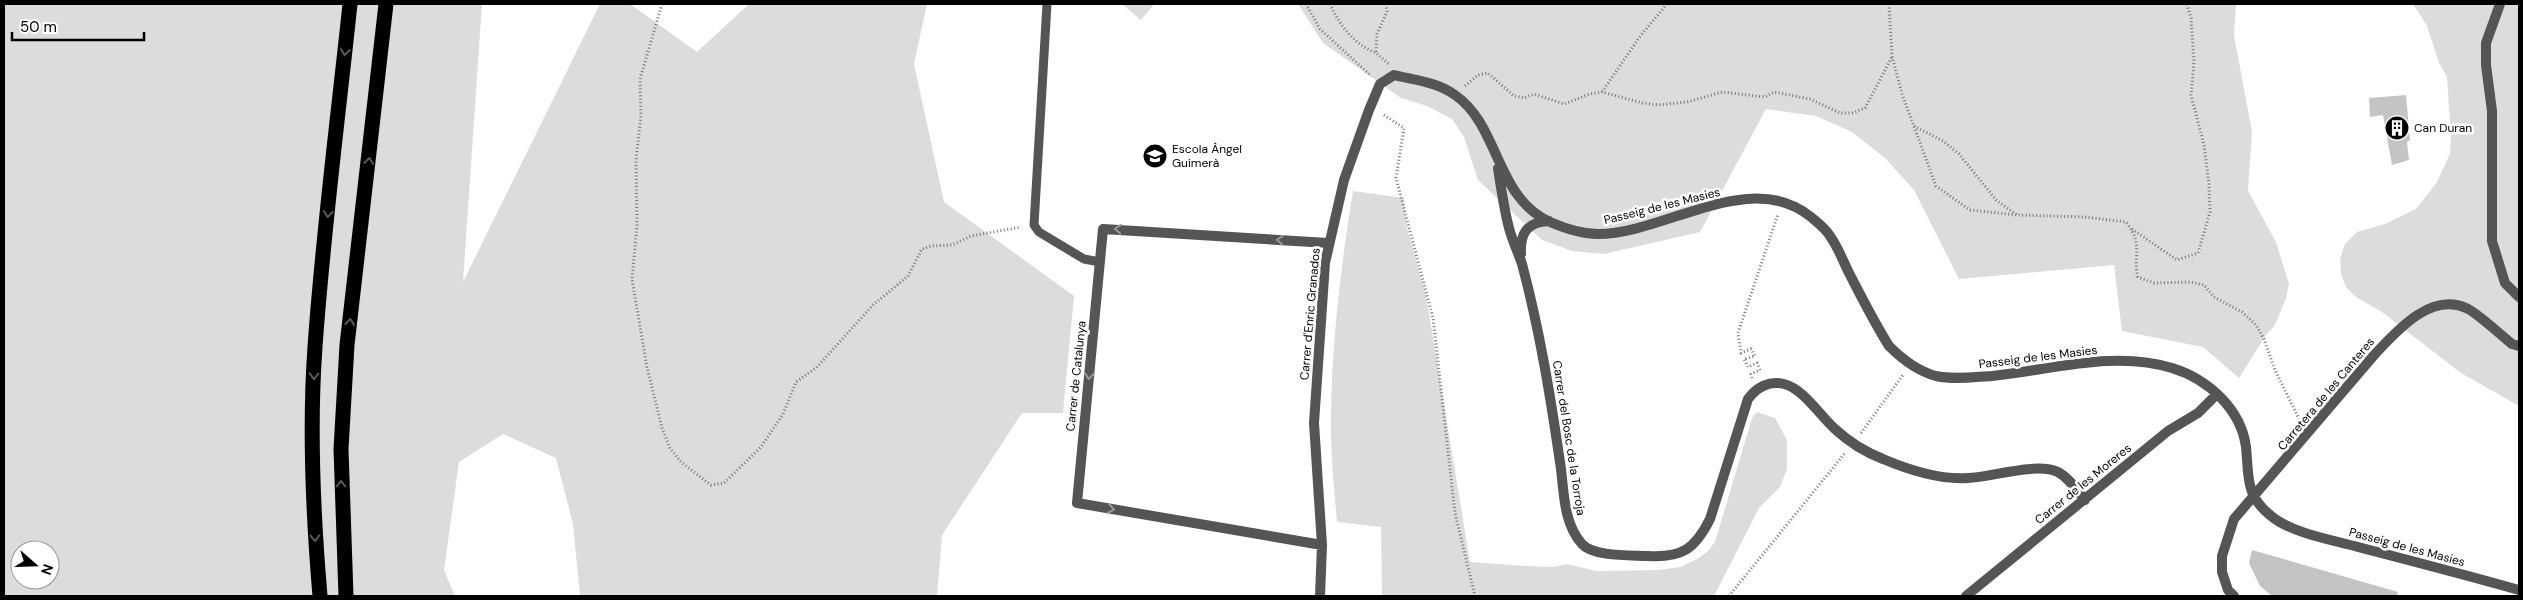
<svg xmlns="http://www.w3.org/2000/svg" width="2523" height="600" viewBox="0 0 2523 600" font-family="'DM Sans',sans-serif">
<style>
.green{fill:#dcdcdc;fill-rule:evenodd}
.building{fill:#c4c4c4}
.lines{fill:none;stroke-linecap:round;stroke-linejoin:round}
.highway-casing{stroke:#dbdbdb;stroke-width:18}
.path{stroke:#777;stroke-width:3;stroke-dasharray:1 2.5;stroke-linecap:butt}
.lane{stroke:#555;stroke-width:9}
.street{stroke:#555;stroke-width:10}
.highway{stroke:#000;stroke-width:15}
.oneway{stroke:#595959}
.oneway2{stroke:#999}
.labels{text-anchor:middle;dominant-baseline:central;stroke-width:5;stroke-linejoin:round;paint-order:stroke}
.poi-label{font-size:12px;fill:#000;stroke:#fff;text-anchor:start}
.street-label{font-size:12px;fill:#000;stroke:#fff}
</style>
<rect width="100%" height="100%" fill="#fff"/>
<!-- green -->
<path class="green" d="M4,4H482L463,282L600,4H630L697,52L749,4H927L914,64L944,202L1074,296L1063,413H1022L942,535L937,596H580L573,524L556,458L503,434L459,462L444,570L455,596H4ZM20,550H50V580H20Z
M1122,4H1154L1141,20Z
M1298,4H2236L2234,35L2252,132L2248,191L2276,242L2289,284L2286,298L2275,325L2266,335L2239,378L2203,347L2122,331L2114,265L1959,279L1914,190L1885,158L1852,132L1816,116L1766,109L1700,232L1604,254L1572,251L1542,240L1478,180L1464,137L1452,119L1427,106L1401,98L1323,43Z
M2413,4H2519V406L2461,373L2382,312L2356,297L2346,287L2341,274L2340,259L2345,244L2357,232L2385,224L2416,209L2437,182L2450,154L2451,137L2447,77L2439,63L2427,26Z
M1353,191L1404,198L1407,228L1426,295L1470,562L1526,566L1553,567L1567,564L1596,571L1658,570L1680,567L1697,559L1707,552L1715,542L1752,418L1757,412L1775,418L1787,440V469L1780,487L1759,508L1714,596H1382L1381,527L1337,522C1334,487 1330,450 1331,415C1332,340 1341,265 1353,191Z"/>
<!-- building -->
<path class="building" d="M2406,95L2410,140L2407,142L2409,160L2392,165L2383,115L2370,117L2369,98Z
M2252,550L2398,592L2397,596H2272L2260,586L2249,563Z"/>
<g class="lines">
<defs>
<path id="highway" d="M320,596C313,514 309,429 315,347C323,232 338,118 350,4
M346,596L341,449L347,345L386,4"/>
</defs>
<!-- highway casing -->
<use href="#highway" class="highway-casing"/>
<!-- path -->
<path class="path" d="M662,4L640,79L641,115L636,160L637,226L632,279L647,367L662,428L670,448L681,462L711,485L724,483L761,447L783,414L796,382L816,368L873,305L908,276L922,249L931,246L952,245L971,236L1021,227
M1306,4L1320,29L1370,75
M1330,4C1340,26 1354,44 1376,53
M1386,4L1387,12L1377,34L1376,53L1389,64
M1889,4L1892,56L1902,94L1936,186L1970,210L2017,215L2085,217L2126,222C2145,247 2132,255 2138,277L2154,283L2190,282L2204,285L2214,297L2242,312L2256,325L2264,339L2275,370L2301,423
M1465,86L1478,75L1488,73L1514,96L1524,98L1534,94L1564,104L1590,94L1602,92L1643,103L1658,105L1687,102L1722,92L1765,97L1774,92L1810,99L1840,113H1853L1865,108L1892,57
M1602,92L1641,35L1667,4
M1384,115L1404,128L1396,178L1433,318L1455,513L1475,596
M1914,126L1943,141L1959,154L1997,201L2017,215
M2132,229L2177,260L2198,253L2210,212L2209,184L2204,145L2191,95L2194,62L2191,18L2187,4
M1752,378L1751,374L1760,370L1757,363L1748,367L1744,359L1755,356L1751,349L1741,353L1738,333L1778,214
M1861,433L1903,375
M1729,596L1845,453"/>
<!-- lane -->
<path class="lane" d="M1047,4L1034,225L1039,232L1084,259L1100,262"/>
<!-- street -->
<path class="street" d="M2500,4L2486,43V65L2492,111V241L2505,283L2519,297
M1498,168C1501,188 1504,209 1509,228C1512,240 1518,252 1522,264C1540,331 1551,400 1561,469C1564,494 1564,524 1582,544C1593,557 1632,555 1648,556C1682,558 1695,549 1710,519L1748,399C1756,388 1769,380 1784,384C1804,389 1820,416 1835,429C1849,442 1865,452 1883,459C1909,470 1940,480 1968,478C1992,477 2037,462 2058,472C2069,478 2077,490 2085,500
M1521,254C1520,233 1527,222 1549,221
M1322,545L1077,503L1103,229L1328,243
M1320,596L1322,545L1314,423L1325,263L1344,180L1369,110L1380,84L1394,75C1414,80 1437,82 1455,95C1500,126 1495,197 1550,222C1564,228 1583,234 1598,234C1665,234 1751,167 1811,217C1818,223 1826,229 1830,236C1838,247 1843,261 1849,273C1862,298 1874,322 1889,346C1902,359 1917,371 1936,376C1954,380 1974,377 1992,376C2051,370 2115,350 2172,368C2208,379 2241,409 2246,447C2249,476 2245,495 2270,515C2290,533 2333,540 2358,547C2412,561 2466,575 2519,590
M1966,596L2168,431L2198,413L2217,394
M2234,596L2228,590L2222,572V556L2234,519L2375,354C2396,332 2430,292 2466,308C2475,311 2502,336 2512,344L2519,346"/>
<!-- highway -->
<use href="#highway" class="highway"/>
</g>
<!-- one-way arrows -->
<defs><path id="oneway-chevron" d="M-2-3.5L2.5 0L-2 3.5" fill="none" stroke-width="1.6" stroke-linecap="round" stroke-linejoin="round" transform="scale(1.25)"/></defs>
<g class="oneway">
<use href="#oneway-chevron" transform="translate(345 52) rotate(96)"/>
<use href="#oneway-chevron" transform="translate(369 161) rotate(-84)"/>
<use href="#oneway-chevron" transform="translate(328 214) rotate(96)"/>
<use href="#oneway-chevron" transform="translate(350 322) rotate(-83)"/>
<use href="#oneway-chevron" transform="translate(314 376) rotate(91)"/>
<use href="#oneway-chevron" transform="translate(341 484) rotate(-90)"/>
<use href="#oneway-chevron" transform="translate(315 538) rotate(87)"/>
</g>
<g class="oneway2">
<use href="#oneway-chevron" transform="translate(1118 229) rotate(-176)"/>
<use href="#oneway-chevron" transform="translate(1280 240) rotate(-176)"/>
<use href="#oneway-chevron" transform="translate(1089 376) rotate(96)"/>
<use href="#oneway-chevron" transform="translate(1111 509) rotate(10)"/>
</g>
<!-- icons -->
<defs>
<symbol id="building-disc" viewBox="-11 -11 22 22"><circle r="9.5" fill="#000" stroke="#fff"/><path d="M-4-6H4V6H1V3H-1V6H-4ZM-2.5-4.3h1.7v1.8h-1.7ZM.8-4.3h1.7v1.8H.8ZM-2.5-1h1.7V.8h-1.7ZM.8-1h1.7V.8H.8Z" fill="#fff"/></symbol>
<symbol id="school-disc" viewBox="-11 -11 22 22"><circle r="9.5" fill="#000" stroke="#fff"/><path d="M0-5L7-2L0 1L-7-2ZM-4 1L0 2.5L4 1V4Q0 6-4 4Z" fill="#fff"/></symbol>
</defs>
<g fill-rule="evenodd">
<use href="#building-disc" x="2383" y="114" width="28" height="28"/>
<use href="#school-disc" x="1141" y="142" width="28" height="28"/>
</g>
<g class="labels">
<!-- poi labels -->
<g class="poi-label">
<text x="2414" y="128">Can Duran</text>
<text x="1172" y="149">Escola Àngel<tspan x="1172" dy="14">Guimerà</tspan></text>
</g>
<!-- street labels -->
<g class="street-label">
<text transform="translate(1662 206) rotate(-14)">Passeig de les Masies</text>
<text transform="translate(1310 314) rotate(-85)">Carrer d'Enric Granados</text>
<text transform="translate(2038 357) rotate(-7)">Passeig de les Masies</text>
<text transform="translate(1076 376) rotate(-84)">Carrer de Catalunya</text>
<text transform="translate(2326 394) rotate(-50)">Carretera de les Canteres</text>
<text transform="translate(1569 438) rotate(81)">Carrer del Bosc de la Torroja</text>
<text transform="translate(2083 484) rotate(-39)">Carrer de les Moreres</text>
<text transform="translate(2407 547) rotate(15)">Passeig de les Masies</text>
</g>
</g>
<!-- border -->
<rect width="2523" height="600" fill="none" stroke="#000000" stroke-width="10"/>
<!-- north arrow -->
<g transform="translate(35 565) rotate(110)"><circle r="24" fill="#ffffff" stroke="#999999"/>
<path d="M0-4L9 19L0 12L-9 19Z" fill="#000000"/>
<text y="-8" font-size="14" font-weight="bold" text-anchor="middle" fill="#000000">N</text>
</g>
<!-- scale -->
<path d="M12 32v8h132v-8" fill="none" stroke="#000000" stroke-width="2.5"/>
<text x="20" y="32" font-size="15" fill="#000000" stroke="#ffffff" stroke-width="4" paint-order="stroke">50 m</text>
</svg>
